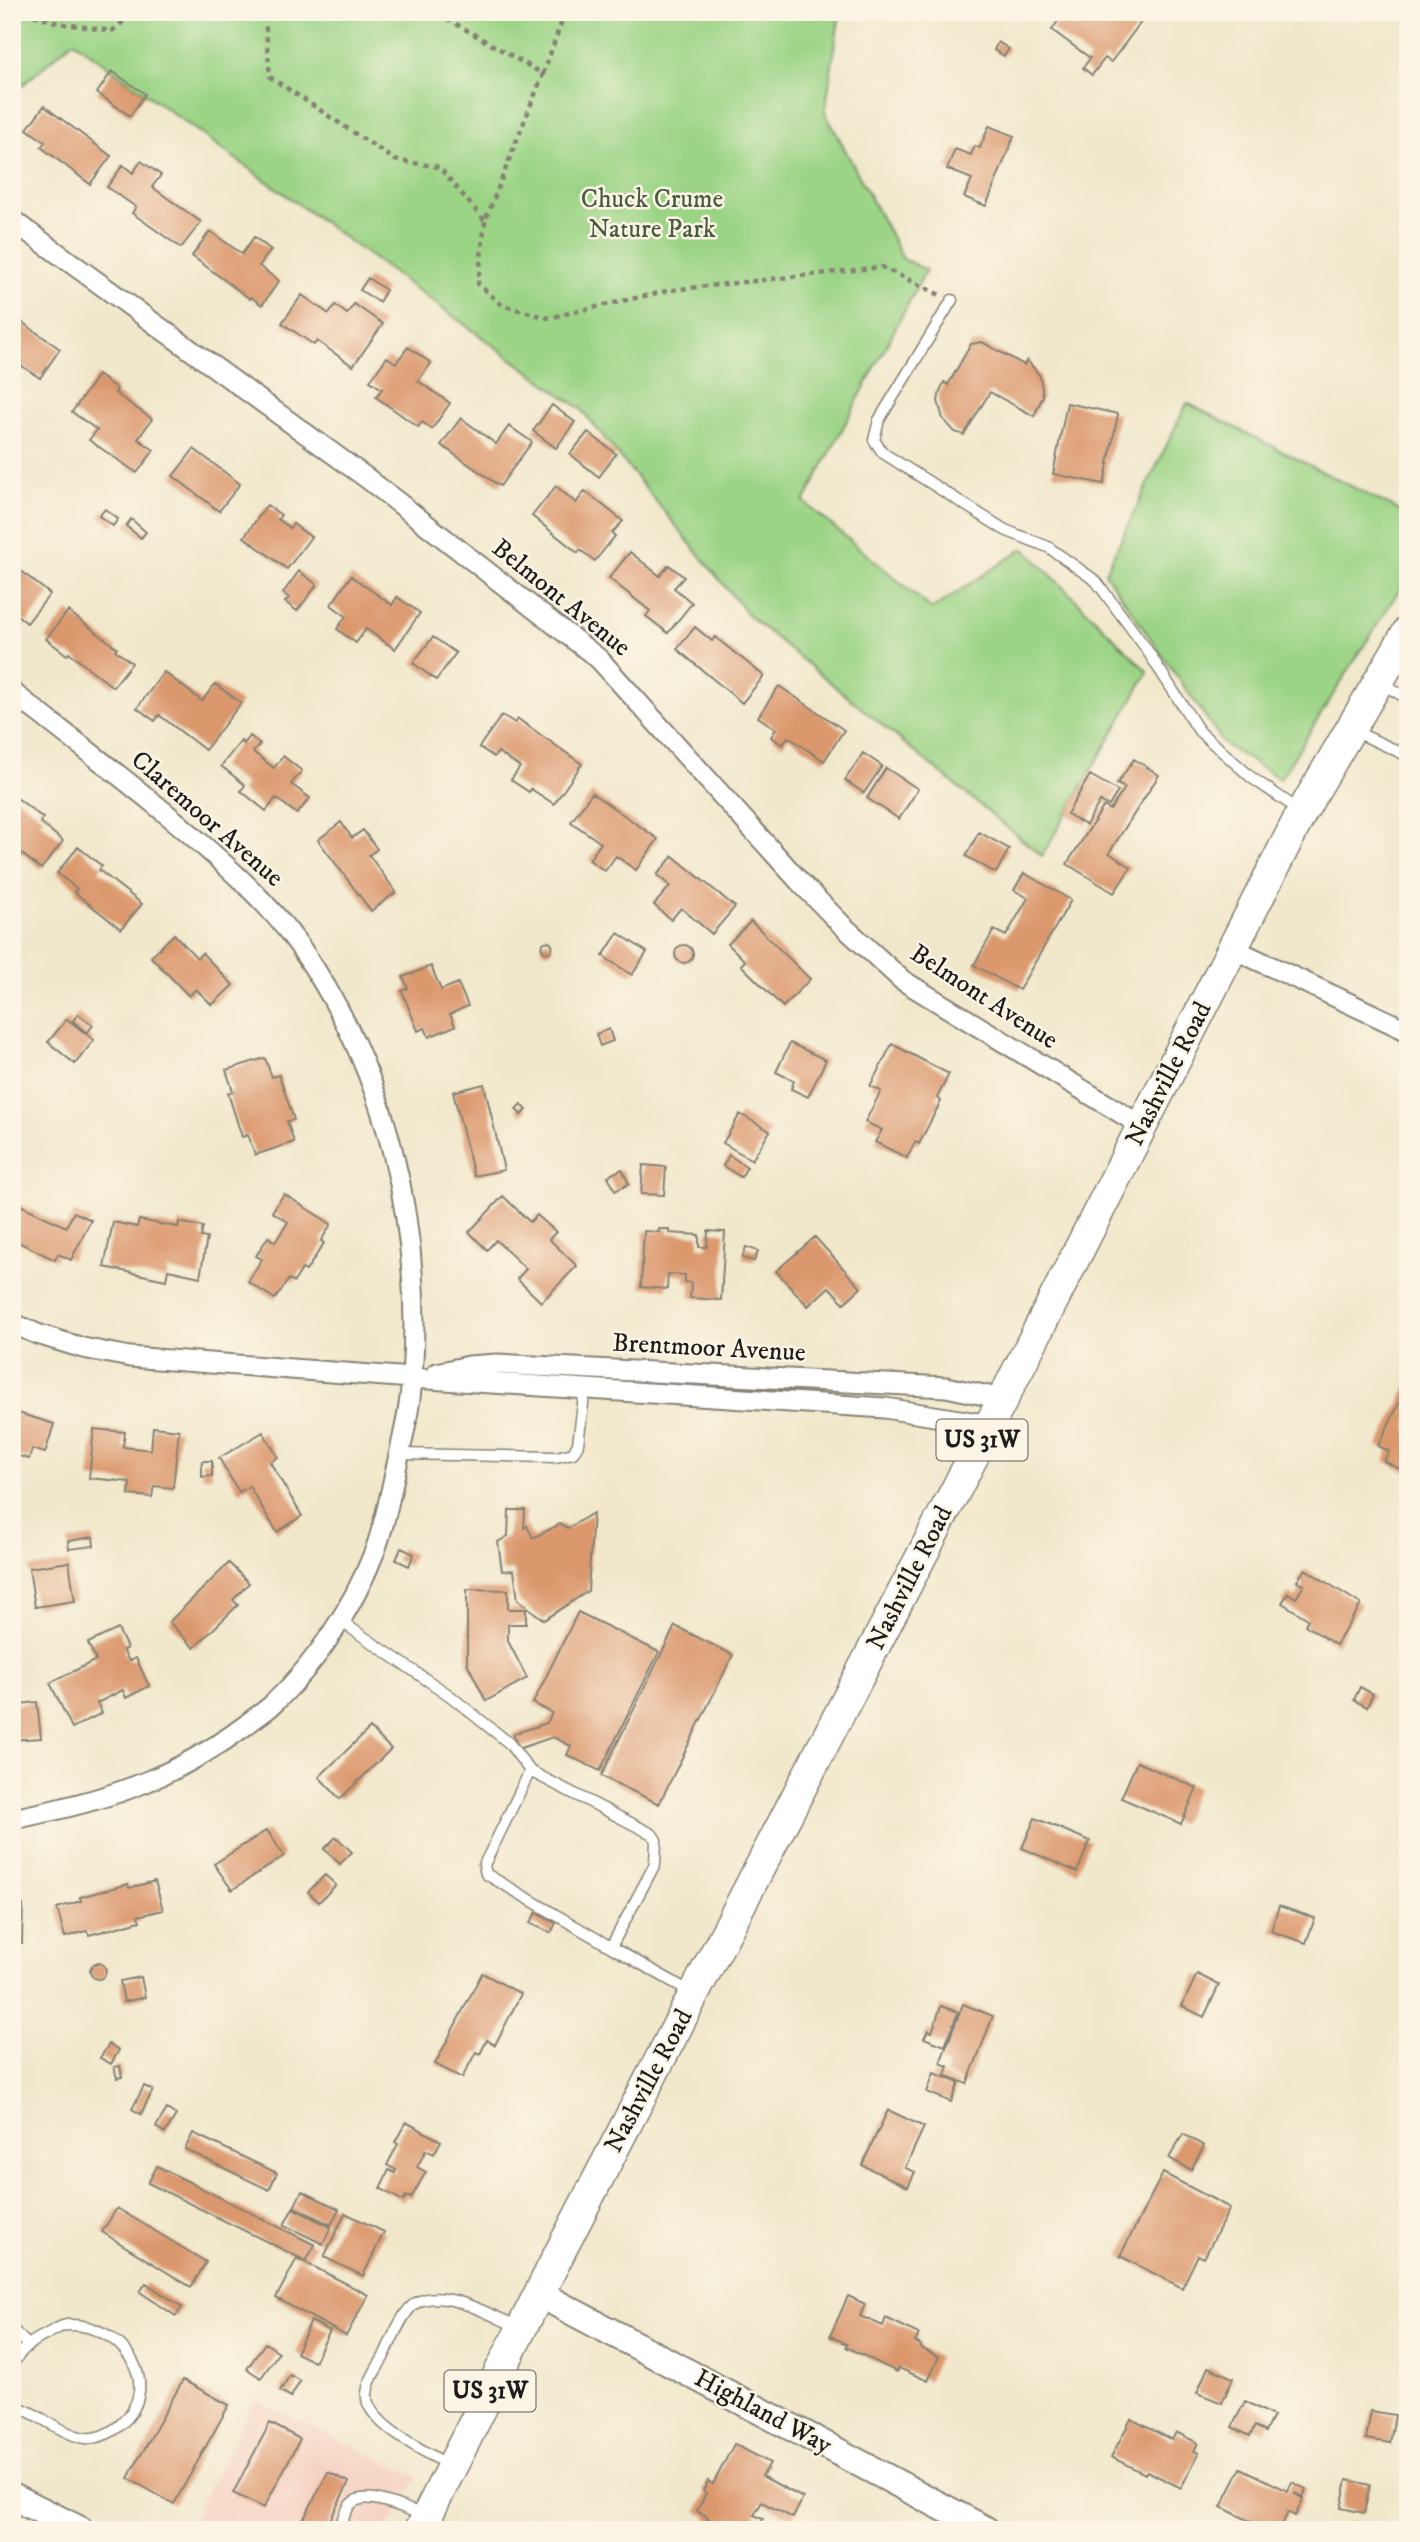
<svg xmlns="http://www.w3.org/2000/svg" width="1420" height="2542" viewBox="0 0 1420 2542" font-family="'IM FELL DW Pica',serif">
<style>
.built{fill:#f5d2c2}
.green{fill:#9cd486;stroke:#5c7851;stroke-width:2}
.building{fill:#db986d}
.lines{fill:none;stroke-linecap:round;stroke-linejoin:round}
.lane-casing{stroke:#868274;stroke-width:13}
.street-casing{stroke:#868274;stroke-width:23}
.secondary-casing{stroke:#868274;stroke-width:30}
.primary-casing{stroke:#868274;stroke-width:33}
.path{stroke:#868274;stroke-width:4.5;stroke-dasharray:5 5;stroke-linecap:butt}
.lane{stroke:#fff;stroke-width:10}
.street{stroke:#fff;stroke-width:19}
.secondary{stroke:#fff;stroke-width:26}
.primary{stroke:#fff;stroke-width:30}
.labels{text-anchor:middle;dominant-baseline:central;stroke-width:5;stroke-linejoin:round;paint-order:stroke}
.shield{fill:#fcf5e5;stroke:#5f5d58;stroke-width:2}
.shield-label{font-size:24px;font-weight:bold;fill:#1c1c1c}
.park-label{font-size:26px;fill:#495c41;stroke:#fcf5e5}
.street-label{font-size:26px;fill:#1c1c1c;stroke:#fcf5e5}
</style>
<rect width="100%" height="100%" fill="#fcf5e5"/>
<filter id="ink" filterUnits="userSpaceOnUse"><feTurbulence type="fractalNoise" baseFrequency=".0143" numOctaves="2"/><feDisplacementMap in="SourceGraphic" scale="14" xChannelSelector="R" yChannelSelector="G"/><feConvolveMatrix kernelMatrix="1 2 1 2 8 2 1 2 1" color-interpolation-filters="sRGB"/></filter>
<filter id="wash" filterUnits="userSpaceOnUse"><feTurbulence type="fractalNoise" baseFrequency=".00686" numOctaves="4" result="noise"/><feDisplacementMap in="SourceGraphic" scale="28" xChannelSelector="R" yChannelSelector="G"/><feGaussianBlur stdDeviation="1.57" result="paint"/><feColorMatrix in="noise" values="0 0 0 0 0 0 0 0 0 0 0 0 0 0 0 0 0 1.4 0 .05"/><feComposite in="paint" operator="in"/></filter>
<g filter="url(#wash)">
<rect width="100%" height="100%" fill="#f1e8cc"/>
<!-- built -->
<path class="built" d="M255,2400L418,2477L386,2530H187Z"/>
<!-- green -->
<path class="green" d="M12,12H840L825,112L903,259L926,270L804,502L932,609L1024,548L1148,672L1042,856L749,616L581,409L73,41L12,94Z
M1187,403L1408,515V576L1280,779L1225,745L1105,573Z"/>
<g id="blocks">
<!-- building -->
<path class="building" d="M1064,12H1075L1083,18L1087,12H1097L1107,19L1112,12H1135L1144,18L1111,62L1105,58L1092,75L1083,68L1090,58L1052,30Z
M998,42L1009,49L1004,56L994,50Z
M112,71L145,94L130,116L97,93Z
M44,106L111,156L90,184L41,147L45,142L27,129Z
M989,126L1014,136L986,206L964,197L972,179L947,169L955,149L971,155L975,146L980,148Z
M141,161L161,175L152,187L201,222L181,248L132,213L136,207L107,187L123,165L133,173Z
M210,231L242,254L254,237L271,250L259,266L279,281L262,305L251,297L250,299L192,256Z
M368,278L386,290L379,302L360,290Z
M302,295L329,314L335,305L347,314L354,304L383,324L353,366L317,341L314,345L282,323Z
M12,315L60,349L40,378L16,362L19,357L12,353Z
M982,342L1024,365L1027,360L1040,376L1043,396L1034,416L990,392L964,435L955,432L943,419L938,401L940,391L944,382L948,385L971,344Z
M408,347L431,363L418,381L450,403L432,429L422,422L418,427L376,397L382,389L370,381L387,357L396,363Z
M98,375L117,389L115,393L152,419L138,439L154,450L137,473L89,440L97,430L72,412Z
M1067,403L1118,414L1104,484L1053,474Z
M552,405L575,422L556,448L533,431Z
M461,418L496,444L509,426L532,442L500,486L441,445Z
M588,432L616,454L599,477L570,454Z
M194,449L240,484L219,511L173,476Z
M556,486L576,503L585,491L623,521L612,533L615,536L595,561L580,550L578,553L532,516Z
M267,505L281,515L278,519L290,528L293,524L311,537L287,569L244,537Z
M105,509L118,519L113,526L99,516Z
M131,519L146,532L141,538L126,526Z
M630,552L660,576L669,565L684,577L674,588L692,603L668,633L646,616L650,611L609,578Z
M12,564L50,594L27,623L12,611Z
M299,571L317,585L297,611L285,602L289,598L283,593Z
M351,576L392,605L397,597L420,613L395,649L366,629L356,643L337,629L346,616L331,605Z
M68,611L117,648L115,650L132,663L113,687L69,653L67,655L46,639Z
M695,627L712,641L715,637L764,676L742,703L677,649Z
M433,637L456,653L436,680L413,663Z
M164,672L202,701L215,684L241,703L205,750L159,715L155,721L137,708Z
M779,686L844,730L824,761L788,737L783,745L771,737L776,729L758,717Z
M502,715L515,723L518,719L582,764L554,804L531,789L529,792L511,780L520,767L498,752L494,757L479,747Z
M250,736L260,744L253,752L274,768L283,756L302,771L291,784L310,798L297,814L276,798L266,811L241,791L245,785L221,766L241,741L244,744Z
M863,753L882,766L864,793L845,780Z
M1134,759L1159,775L1109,853L1131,867L1114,893L1067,864L1104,806L1110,810L1125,788L1117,784Z
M886,768L918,789L899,819L867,798Z
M1090,775L1118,791L1109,806L1100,801L1086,825L1067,814Z
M592,793L658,839L636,870L616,856L605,871L589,860L601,843L571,822Z
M17,798L43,818L40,822L63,841L41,869L12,846V800L14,801Z
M341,822L352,838L363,830L377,849L369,855L396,892L371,911L318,840Z
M979,832L1009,849L996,873L966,856Z
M78,847L102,866L99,870L142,904L121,929L74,892L77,889L57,873Z
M673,856L735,907L712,934L681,908L671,920L654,905L670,886L657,875Z
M1024,873L1071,900L1019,990L974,965L994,930L1006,936L1028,898L1014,890Z
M751,921L810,979L783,1007L741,965L745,961L728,944Z
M618,933L647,952L632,975L603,956Z
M174,934L197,958L202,953L233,985L212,1005L196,989L189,996L151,957Z
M541.5 947a5.5 5.5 0 1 1 11 0a5.5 5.5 0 1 1-11 0Z
M675 954a9 9 0 1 1 18 0a9 9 0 1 1-18 0Z
M431,966L441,990L458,983L468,1006L450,1014L455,1026L429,1037L425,1028L418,1031L402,991L408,988L403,977Z
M78,1014L93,1025L87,1033L73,1021Z
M67,1019L94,1040L75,1064L48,1042Z
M609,1029L613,1041L600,1046L596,1034Z
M790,1043L826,1060L808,1097L791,1089L794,1081L776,1072Z
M892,1044L949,1074L937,1098L941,1101L919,1144L915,1142L907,1158L875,1142L882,1130L865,1122L881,1091L870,1086Z
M265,1058L272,1077L279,1075L294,1120L287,1121L294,1142L255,1155L248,1135L242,1137L228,1093L233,1091L226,1070Z
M484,1084L504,1170L474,1176L453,1092Z
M521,1104L527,1110L521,1115L516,1109Z
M740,1114L770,1131L752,1160L723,1143Z
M729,1155L747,1167L741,1177L723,1166Z
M643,1165L666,1167L664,1195L641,1194Z
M622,1169L629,1184L615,1191L608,1176Z
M284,1194L331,1224L321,1241L324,1243L306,1271L302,1269L294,1282L289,1279L275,1299L248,1282L262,1259L256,1256L268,1237L275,1242L288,1222L272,1212Z
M503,1196L530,1222L537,1215L556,1232L549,1239L577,1266L541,1302L517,1279L526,1269L496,1240L487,1250L469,1232Z
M12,1201L66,1227L74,1212L91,1220L71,1260L58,1254L55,1260L12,1239Z
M139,1220L178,1227L179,1222L203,1227L201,1237L207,1238L200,1277L168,1270L166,1280L104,1267L113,1222L137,1227Z
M659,1229H669V1233L699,1235V1247H707L708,1231L725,1232L721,1300L690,1298L691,1283L685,1282V1275L668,1274L667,1289L641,1287L644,1231L659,1232Z
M815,1237L861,1288L844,1303L829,1287L808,1306L776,1271Z
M746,1247L758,1251L754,1261L742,1258Z
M1408,1385V1468L1406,1472L1384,1461L1389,1451L1378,1446Z
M12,1411L54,1424L45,1453L32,1449L29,1459L12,1454Z
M153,1427L179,1430L173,1488L154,1486L152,1497L129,1495L130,1482L89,1478L94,1429L125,1432L123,1447L151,1450Z
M263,1432L278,1457L270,1462L302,1516L277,1532L249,1486L239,1492L219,1458Z
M202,1461H212V1476L202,1477Z
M509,1510H525L524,1528L527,1526L533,1538L560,1524L568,1528L593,1513L588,1591L544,1620L518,1600L514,1570L502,1571L498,1542L508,1536Z
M93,1537L94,1546L69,1549L68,1541Z
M401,1548L414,1554L409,1566L396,1560Z
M69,1562L75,1601L35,1607L29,1568Z
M229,1563L249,1583L233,1600L238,1605L194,1648L169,1622Z
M1305,1569L1361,1604L1336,1645L1305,1625L1308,1619L1282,1603L1288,1593L1296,1598L1304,1585L1297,1581Z
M467,1589L508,1590V1609H526V1624H508V1641L527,1678L486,1701L467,1663Z
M578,1612L659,1652L600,1771L567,1755L571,1746L553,1737L518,1749L513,1734L547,1723L552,1713L533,1703Z
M675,1626L733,1655L659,1804L601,1776Z
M118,1629L127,1648L123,1650L129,1661L136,1658L149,1686L126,1698L123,1690L97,1703L102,1713L72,1728L50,1683L96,1660L88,1643Z
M1360,1687L1373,1694L1367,1707L1354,1700Z
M37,1702L41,1738L12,1740V1705Z
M370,1728L391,1749L340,1799L319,1777Z
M1137,1762L1197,1788L1181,1824L1121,1798Z
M1035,1818L1090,1841L1077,1872L1022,1848Z
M267,1830L284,1856L232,1890L214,1864Z
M336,1837L352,1852L340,1864L324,1849Z
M325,1875L336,1885L319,1902L308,1892Z
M155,1881L163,1910L138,1916L140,1921L89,1935L87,1931L65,1937L57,1908L81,1901L80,1897L128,1884L129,1888Z
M12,1905H23L22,1943H12Z
M1279,1906L1315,1918L1306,1943L1271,1931Z
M536,1913L556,1923L551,1933L530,1923Z
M90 1971a8 8 0 1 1 16 0a8 8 0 1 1-16 0Z
M482,1973L521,1994L495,2045L487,2040L480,2054L476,2052L462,2078L435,2064Z
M1197,1974L1219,1985L1204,2017L1182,2006Z
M141,1977L145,1997L124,2002L120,1981Z
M963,2004L993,2016L967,2084L945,2075L948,2066L940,2063Z
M941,2006L958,2012L945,2046L924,2038L928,2030L932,2032Z
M109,2044L119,2050L111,2064L100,2058Z
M120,2066L122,2077L117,2078L114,2067Z
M934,2073L959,2083L951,2102L927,2092Z
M144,2086L153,2090L141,2114L132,2109Z
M167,2109L176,2115L165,2133L156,2127Z
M888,2110L924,2127L905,2168L915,2172L908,2187L862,2165Z
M406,2122L441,2141L434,2154L426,2150L417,2167L426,2172L411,2198L406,2196L403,2201L380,2188L389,2170L395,2173L396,2170L387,2165L398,2144L395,2142Z
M193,2133L277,2173L269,2190L185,2149Z
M1183,2134L1204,2146L1191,2170L1169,2158Z
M157,2166L315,2245L306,2261L148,2183Z
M1163,2173L1230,2208L1204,2258L1198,2255L1182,2288L1120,2256Z
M302,2191L339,2209L331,2225L294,2207Z
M117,2208L206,2262L191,2287L102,2232Z
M293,2208L331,2227L323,2244L284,2225Z
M345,2213L384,2232L363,2276L324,2257Z
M297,2258L368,2295L346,2336L276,2298Z
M146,2283L182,2307L176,2316L140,2292Z
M848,2296L865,2304L860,2316L883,2326L886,2318L919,2334L915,2342L921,2345L920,2348L939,2357L928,2381L899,2368L897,2372L846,2347L847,2344L830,2336Z
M311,2321L330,2331L314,2362L296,2353Z
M265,2343L279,2352L261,2378L247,2369Z
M1208,2367L1233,2378L1222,2403L1197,2393Z
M290,2375L300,2381L291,2397L280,2391Z
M183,2380L229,2405L174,2504L128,2478Z
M1245,2401L1273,2416L1265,2432L1255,2426L1250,2436L1232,2427Z
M1371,2411L1395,2415L1390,2443L1366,2439Z
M1131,2419L1172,2440L1176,2432L1198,2443L1194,2451L1199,2453L1181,2488L1147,2471L1145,2474L1111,2457Z
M270,2423L300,2439L264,2508L233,2493Z
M734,2444L770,2463L762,2476L803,2498L793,2518L762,2502L754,2515L763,2519L757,2530H716L705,2524L708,2517L697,2511L706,2493L703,2491L708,2481L713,2484Z
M1241,2468L1288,2491L1292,2482L1306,2489L1303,2497L1294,2493L1303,2499L1295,2516L1288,2512L1280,2530H1246L1250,2521L1221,2507Z
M328,2472L349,2482L325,2530H298Z
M1347,2480L1370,2485L1364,2513L1341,2508Z
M1347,2522L1396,2528V2530H1346Z"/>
</g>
</g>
<g filter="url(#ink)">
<use href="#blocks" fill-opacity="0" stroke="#868274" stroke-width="2"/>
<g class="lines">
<defs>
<path id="lane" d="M952,300L879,420L874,440L883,453L1005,530L1048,547L1096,581L1145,647L1199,731L1252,778L1299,810
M1381,683L1408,699
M1354,731L1408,756
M399,1454L556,1457L573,1453L578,1444L585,1388
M339,1620L449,1695L509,1743L530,1771L652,1834L656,1840L655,1864L611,1947L691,1992
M530,1771L484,1865L486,1874L611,1947
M12,2329L27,2344
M12,2365C20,2351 28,2344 43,2336C50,2333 59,2326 67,2325C120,2322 167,2384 120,2425C110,2434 93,2441 80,2437C56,2431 36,2411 12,2405
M448,2465C424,2450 378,2430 368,2403C363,2388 376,2370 383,2358C390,2344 403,2310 416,2303C444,2287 492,2316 518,2327
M338,2530C342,2522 345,2512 350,2505C364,2488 406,2509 423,2515"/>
<path id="street" d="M12,220L368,479L599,659L799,881L842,925L902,980L1142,1126
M12,692C71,738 131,783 188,832C228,867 267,901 298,944C387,1069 423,1226 412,1378C410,1410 402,1442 395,1473C389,1500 384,1528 374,1553C353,1607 317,1662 275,1702C267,1711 255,1717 246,1725C173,1780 101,1802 12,1819
M1234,949L1408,1031
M12,1323L37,1334L83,1348L130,1357L412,1378L885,1408L990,1425
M437,1373L469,1366L497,1364L946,1387L1003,1399"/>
<path id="secondary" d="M539,2294L986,2530
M12,2496L80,2530"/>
<path id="primary" d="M420,2530L560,2252L1003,1399L1302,812L1408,631"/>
</defs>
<!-- lane casing -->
<use href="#lane" class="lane-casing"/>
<!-- street casing -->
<use href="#street" class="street-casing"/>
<!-- secondary casing -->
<use href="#secondary" class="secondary-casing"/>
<!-- primary casing -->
<use href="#primary" class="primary-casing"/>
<!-- path -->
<path class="path" d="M24,12L58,23L112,31L135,12
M255,12L265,18L270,77L395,160L439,167L485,221L543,74L451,21L424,12
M543,74L565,12
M485,221L478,284L502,305L548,318L671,290L882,267L940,295"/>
<!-- lane -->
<use href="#lane" class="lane"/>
<!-- street -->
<use href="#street" class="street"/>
<!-- secondary -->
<use href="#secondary" class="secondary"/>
<!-- primary -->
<use href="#primary" class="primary"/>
</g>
</g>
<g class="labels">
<!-- shield labels -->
<g class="shield">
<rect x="936.5" y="1419.5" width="91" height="41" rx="5"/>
<rect x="444.5" y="2370.5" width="91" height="41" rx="5"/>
</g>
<g class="shield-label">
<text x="982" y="1440">US 31W</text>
<text x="490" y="2391">US 31W</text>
</g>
<!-- park labels -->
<g class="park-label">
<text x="652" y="199">Chuck Crume<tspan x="652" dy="30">Nature Park</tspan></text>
</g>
<!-- street labels -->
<g class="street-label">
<text transform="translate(561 598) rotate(39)">Belmont Avenue</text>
<text transform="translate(207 819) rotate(41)">Claremoor Avenue</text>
<text transform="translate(984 997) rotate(33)">Belmont Avenue</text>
<text transform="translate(1169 1074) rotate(-63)">Nashville Road</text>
<text transform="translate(709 1348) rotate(3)">Brentmoor Avenue</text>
<text transform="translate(910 1578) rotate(-63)">Nashville Road</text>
<text transform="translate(649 2081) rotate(-62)">Nashville Road</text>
<text transform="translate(763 2412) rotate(28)">Highland Way</text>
</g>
</g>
<!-- margin -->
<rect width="1420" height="2542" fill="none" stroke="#fcf5e5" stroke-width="42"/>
</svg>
